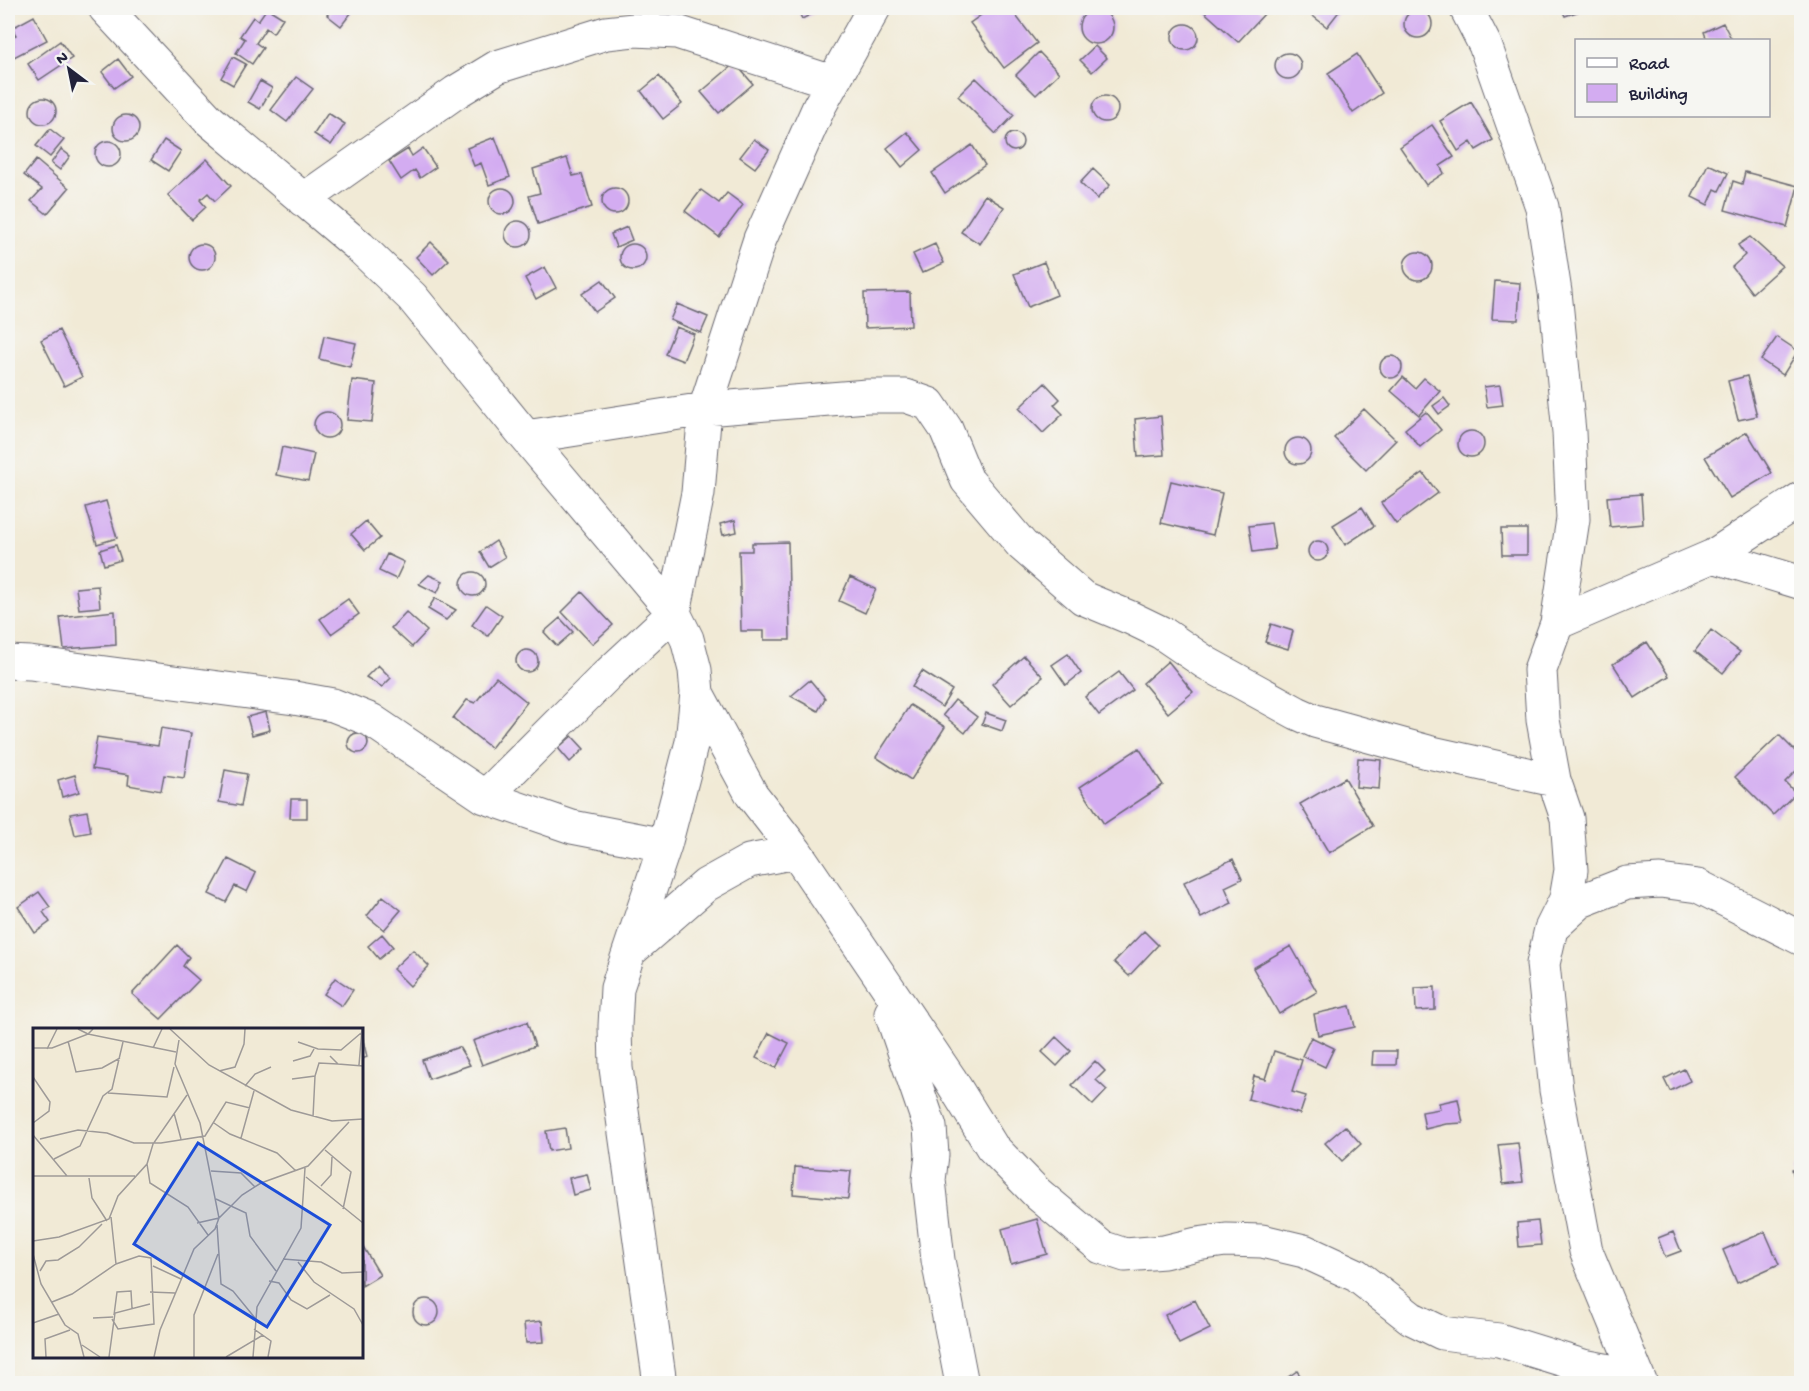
<svg xmlns="http://www.w3.org/2000/svg" width="1809" height="1391" viewBox="0 0 1809 1391" font-family="'Gochi Hand',sans-serif">
<style>
.building{fill:#d3acf1}
.lines{fill:none;stroke-linecap:round;stroke-linejoin:round}
.minor-casing{stroke:#6a6871;stroke-width:35}
.minor{stroke:#fff;stroke-width:33}
.inset-road{fill:none;stroke:#9e9a98;stroke-width:1.5}
.view{fill:#1d4ed8;fill-opacity:0.15;stroke:#1d4ed8;stroke-width:3}
.inset-edge{fill:none;stroke:#22223b;stroke-width:3}
</style>
<rect width="100%" height="100%" fill="#f6f6f2"/>
<filter id="ink" filterUnits="userSpaceOnUse"><feTurbulence type="fractalNoise" baseFrequency=".0167" numOctaves="2"/><feDisplacementMap in="SourceGraphic" scale="12" xChannelSelector="R" yChannelSelector="G"/><feConvolveMatrix kernelMatrix="1 2 1 2 8 2 1 2 1" color-interpolation-filters="sRGB"/></filter>
<filter id="wash" filterUnits="userSpaceOnUse"><feTurbulence type="fractalNoise" baseFrequency=".008" numOctaves="4" result="noise"/><feDisplacementMap in="SourceGraphic" scale="24" xChannelSelector="R" yChannelSelector="G"/><feGaussianBlur stdDeviation="1.35" result="paint"/><feColorMatrix in="noise" values="0 0 0 0 0 0 0 0 0 0 0 0 0 0 0 0 0 1.4 0 .05"/><feComposite in="paint" operator="in"/></filter>
<g filter="url(#wash)">
<rect width="100%" height="100%" fill="#f1ead6"/>
<g id="blocks">
<!-- building -->
<path class="building" d="M267,8L283,18L273,33L266,28L256,43L263,48L252,64L236,53L245,39L240,36L253,17L258,21Z
M333,8H355L341,26L327,15Z
M797,8H816L818,11L802,19Z
M991,8H1010L1037,43L1004,68L970,23Z
M1200,8H1259L1265,13L1238,42Z
M1307,8H1338L1341,9L1327,27L1305,10Z
M1561,8H1588L1565,16Z
M1404 24a14 14 0 1 1 28 0a14 14 0 1 1-28 0Z
M1079 27a17 17 0 1 1 34 0a17 17 0 1 1-34 0Z
M34,16L47,40L12,58L8,49V40L16,35L12,28Z
M1723,23L1732,40H1707L1704,32Z
M1172 37a13 13 0 1 1 26 0a13 13 0 1 1-26 0Z
M60,41L72,58L39,80L28,64Z
M1095,46L1107,58L1092,72L1080,60Z
M1039,52L1059,73L1036,95L1016,75Z
M1275 66a13 13 0 1 1 26 0a13 13 0 1 1-26 0Z
M1357,54L1382,93L1353,113L1328,73Z
M233,57L246,64L233,85L221,78Z
M118,59L131,76L114,88L102,72Z
M735,63L753,84L719,113L701,92Z
M659,76L682,104L663,119L641,91Z
M296,77L313,89L287,122L271,110Z
M976,78L1014,115L996,134L958,96Z
M260,81L272,88L260,109L248,102Z
M1092 109a13 13 0 1 1 26 0a13 13 0 1 1-26 0Z
M30 111a13 13 0 1 1 26 0a13 13 0 1 1-26 0Z
M1471,102L1493,140L1476,150L1471,142L1458,151L1440,121Z
M328,113L345,124L331,145L314,134Z
M113 128a13 13 0 1 1 26 0a13 13 0 1 1-26 0Z
M1432,125L1454,157L1440,166L1444,173L1426,185L1400,147Z
M50,129L64,140L50,157L36,146Z
M907,132L922,150L902,167L887,148Z
M1005 142a9 9 0 1 1 18 0a9 9 0 1 1-18 0Z
M495,137L510,177L489,185L481,163L474,166L467,148Z
M754,139L769,150L755,168L740,157Z
M164,140L181,151L168,171L151,160Z
M95 154a13 13 0 1 1 26 0a13 13 0 1 1-26 0Z
M972,145L985,165L945,193L932,173Z
M423,148L436,167L420,178L415,170L401,180L389,161L408,149L412,156Z
M61,149L70,156L60,170L51,163Z
M567,158L573,176L582,174L592,207L538,224L529,196L540,193L533,169Z
M207,159L231,186L215,201L208,193L200,200L206,207L192,220L168,195Z
M36,160L69,188L47,214L31,201L42,189L24,175Z
M1708,164L1728,173L1719,191L1715,189L1708,205L1692,197Z
M1093,169L1110,185L1097,199L1080,183Z
M1745,172L1798,186L1787,227L1725,210L1733,181L1742,184Z
M602 201a13 13 0 1 1 26 0a13 13 0 1 1-26 0Z
M489 201a13 13 0 1 1 26 0a13 13 0 1 1-26 0Z
M701,190L719,203L727,193L743,205L719,237L685,211Z
M985,195L1004,207L980,244L961,232Z
M505 234a13 13 0 1 1 26 0a13 13 0 1 1-26 0Z
M627,227L632,240L616,247L611,234Z
M1750,237L1782,266L1752,293L1732,267L1745,255L1738,245Z
M431,242L449,260L433,275L416,257Z
M189 257a13 13 0 1 1 26 0a13 13 0 1 1-26 0Z
M620 257a13 13 0 1 1 26 0a13 13 0 1 1-26 0Z
M935,244L944,263L922,273L913,254Z
M1404 266a14 14 0 1 1 28 0a14 14 0 1 1-28 0Z
M1044,262L1057,295L1028,307L1014,274Z
M545,267L556,288L536,299L525,278Z
M602,280L615,298L595,312L582,294Z
M1495,281L1520,283L1518,320L1492,319Z
M910,292L911,326L865,328L864,293Z
M677,304L708,317L701,333L670,320Z
M676,327L694,334L683,361L665,354Z
M59,330L82,377L64,386L41,340Z
M324,336L356,343L350,367L319,359Z
M1777,337L1798,351L1783,375L1761,360Z
M1380 367a11 11 0 1 1 22 0a11 11 0 1 1-22 0Z
M1747,376L1757,416L1738,420L1728,381Z
M1403,377L1415,388L1424,378L1440,391L1419,415L1391,391Z
M352,380L376,383L372,422L347,420Z
M1045,383L1060,399L1054,405L1063,414L1043,433L1019,408Z
M1500,385L1503,405L1487,407L1484,387Z
M1444,398L1450,406L1439,414L1433,406Z
M1364,409L1396,440L1366,470L1334,438Z
M314 425a13 13 0 1 1 26 0a13 13 0 1 1-26 0Z
M1426,412L1441,430L1420,447L1405,429Z
M1161,416L1164,455L1138,457L1135,419Z
M1458 444a13 13 0 1 1 26 0a13 13 0 1 1-26 0Z
M1747,432L1772,473L1730,498L1705,457Z
M1285 451a13 13 0 1 1 26 0a13 13 0 1 1-26 0Z
M282,447L314,454L308,481L276,475Z
M1423,473L1438,493L1396,524L1381,503Z
M1171,481L1222,493L1213,535L1161,523Z
M1641,494L1643,524L1610,527L1607,497Z
M106,501L117,538L97,544L86,507Z
M1362,507L1374,526L1345,545L1333,525Z
M735,520L737,532L723,535L720,524Z
M366,521L380,538L365,550L351,534Z
M1271,523L1275,549L1253,552L1249,526Z
M1501,529H1527V555H1502Z
M496,541L505,557L489,567L480,552Z
M1308 551a10 10 0 1 1 20 0a10 10 0 1 1-20 0Z
M788,542L790,640H764V631H741L739,551H752V543Z
M116,545L121,560L104,565L100,550Z
M387,554L404,562L396,579L379,571Z
M461 584a12 12 0 1 1 24 0a12 12 0 1 1-24 0Z
M429,575L443,581L437,593L419,584Z
M850,577L876,589L865,613L839,601Z
M98,586L100,607L79,609L76,588Z
M582,592L613,625L592,644L562,612Z
M435,598L456,610L446,620L428,609Z
M348,599L359,614L331,634L320,619Z
M486,605L502,616L488,636L472,625Z
M115,611L116,645L64,649L60,617Z
M406,612L427,631L412,647L391,628Z
M560,618L573,632L557,646L544,632Z
M1271,624L1293,631L1288,649L1265,642Z
M1711,630L1740,652L1723,673L1695,651Z
M1647,642L1669,676L1635,698L1613,664Z
M516 661a11 11 0 1 1 22 0a11 11 0 1 1-22 0Z
M1068,654L1081,673L1066,685L1052,665Z
M1024,656L1043,677L1011,705L992,684Z
M1168,661L1193,692L1168,713L1143,683Z
M378,665L391,678L382,687L366,677Z
M922,671L952,690L942,707L912,687Z
M1119,672L1133,690L1099,715L1085,697Z
M496,677L527,702L491,748L453,718L467,700L475,703Z
M810,680L825,698L818,711L791,696Z
M955,700L977,717L965,733L943,715Z
M910,705L945,727L911,780L876,757Z
M266,712L270,730L252,735L247,717Z
M986,713L1006,720L1002,731L982,724Z
M161,728L191,733L184,778L164,775L161,791L128,785L129,775L92,769L97,737L158,746Z
M348 743a10 10 0 1 1 20 0a10 10 0 1 1-20 0Z
M1779,735L1802,758V765L1785,782L1796,793L1773,815L1735,777Z
M572,736L584,749L570,762L558,748Z
M1139,748L1163,785L1104,824L1080,787Z
M1358,758L1381,760L1379,789L1356,787Z
M225,770L247,774L241,806L219,802Z
M75,775L79,792L62,797L58,780Z
M1345,778L1373,826L1329,853L1300,804Z
M291,799H307V818H290Z
M87,811L91,832L75,835L70,814Z
M228,859L256,873L247,892L235,886L226,902L209,894Z
M1233,859L1242,879L1225,887L1232,903L1201,918L1184,882Z
M39,892L50,907L43,912L50,922L35,933L18,907Z
M383,896L401,910L384,930L367,916Z
M1144,931L1158,945L1129,976L1114,962Z
M382,934L393,947L379,959L368,946Z
M177,945L189,957L183,966L199,980L161,1019L132,994Z
M1291,946L1317,992L1279,1014L1253,968Z
M413,950L429,966L410,986L393,969Z
M335,978L353,990L342,1006L324,994Z
M1435,987V1010L1416,1011L1415,988Z
M1350,1006L1355,1027L1318,1035L1314,1014Z
M527,1022L535,1046L482,1065L473,1041Z
M769,1033L789,1043L776,1068L756,1058Z
M362,1036L367,1057L362,1059Z
M1056,1037L1071,1051L1057,1066L1042,1052Z
M1311,1037L1334,1048L1325,1067L1302,1056Z
M459,1047L470,1065L429,1079L422,1060Z
M1274,1051L1302,1060L1292,1092L1306,1096L1300,1114L1248,1099L1254,1076L1265,1079Z
M1373,1051H1397L1396,1065H1372Z
M1095,1061L1105,1071L1096,1080L1107,1090L1093,1105L1072,1085Z
M1684,1069L1690,1081L1670,1091L1664,1079Z
M1458,1099L1463,1123L1446,1124L1425,1129L1422,1112L1440,1109L1439,1103Z
M1345,1126L1361,1144L1342,1161L1325,1143Z
M565,1128L568,1148L549,1151L546,1131Z
M1518,1143L1523,1182L1503,1184L1498,1145Z
M795,1167L851,1171L848,1199L793,1194Z
M1802,1167V1206H1801L1792,1169Z
M587,1174L591,1190L573,1195L569,1178Z
M1037,1219L1047,1254L1011,1264L1002,1229Z
M1538,1221L1541,1245L1519,1247L1517,1223Z
M1673,1232L1681,1251L1665,1257L1658,1238Z
M1765,1232L1779,1264L1737,1283L1723,1250Z
M362,1245L380,1275L362,1286Z
M413 1312a13 13 0 1 1 26 0a13 13 0 1 1-26 0Z
M1195,1300L1210,1329L1179,1344L1165,1315Z
M542,1321L544,1342L526,1343L524,1323Z
M1297,1371L1306,1384H1278Z"/>
</g>
</g>
<g filter="url(#ink)">
<use href="#blocks" fill-opacity="0" stroke="#6a6871" stroke-width="1.5"/>
<g class="lines">
<defs>
<path id="minor" d="M105,8L208,119L360,247L412,297L526,437L674,613L687,639L695,670L697,693L692,742L665,845L617,988L615,1026L616,1068L660,1384
M1466,8L1485,45L1542,207L1555,292L1569,432L1573,519L1557,623L1540,670L1543,720L1554,780L1567,818L1571,870L1566,899L1551,929L1543,964L1556,1090L1586,1251L1641,1384
M303,200L456,92L497,67L606,33L634,30L677,32L832,82
M526,437L705,409L867,396H906L929,404L946,429L967,480L1022,545L1083,598L1131,618L1162,633L1206,663L1297,713L1315,721L1428,752L1554,780
M1713,556L1802,583
M1557,623L1713,556L1802,498
M8,662L30,663L294,698L333,705L371,720L485,797L572,827L665,845
M697,693L752,795L796,852L950,1079L992,1147L1038,1194L1101,1247L1125,1255L1164,1252L1197,1244L1226,1240L1262,1241L1304,1251L1356,1275L1411,1318L1442,1333L1499,1340L1583,1366L1637,1376
M485,797L607,675L674,613L698,493L705,409L760,239L819,107L874,8
M1555,925L1581,901L1627,883L1660,881L1698,886L1802,939
M629,952L706,885L749,861L796,852
M891,1013L930,1127L932,1155L929,1180L938,1260L962,1384"/>
</defs>
<!-- minor casing -->
<use href="#minor" class="minor-casing"/>
<!-- minor -->
<use href="#minor" class="minor"/>
</g>
</g>
<!-- overview -->
<g transform="translate(33 1028)">
<rect width="330" height="330" fill="#f1ead6"/>
<path class="inset-road" d="M45,1L55,6L60,1M137,1L176,37L258,82L299,93L330,91M35,13L43,44L69,40L87,30M265,14L285,21L308,22L328,5M0,20H19L55,6L143,24M120,20L129,1M14,21L24,1M297,28L305,36L330,38M260,33L277,28L281,21M326,37L329,1M186,43L202,39L211,16L212,1M0,49L17,74L16,83L0,95M259,51L282,48L286,35L305,36M212,58L222,46L238,39M75,65L134,69L141,39M141,85L148,111M280,89L282,48M181,95L197,106L244,125L263,143M0,107L34,148M208,110L221,63M7,111L45,102L74,105L101,115H128L172,108L193,74L217,80M292,122L318,144L310,181M21,131L47,118L70,68L79,61L90,14M114,136L117,155L155,179L175,207M178,143L208,145L222,159M0,148H102M273,149L330,195M56,150L59,170L74,193M288,158L298,147L299,129M183,171L213,185L217,208L243,243M78,189L83,236M164,195L186,190L209,167L228,155L275,138L316,94M184,197L188,256L200,263L222,290M0,213L26,209L76,191L85,168L114,136L120,116L154,67M0,226L8,256L32,297L45,306L51,329M250,231L288,234L309,245L330,244M265,234L281,254L321,281L330,297M120,238L148,251M7,243L13,233L25,232L46,219L69,196M236,253L246,255L258,272L274,281L297,267M117,264L142,265M19,274L39,266L83,236L106,228L118,230L121,296L85,301L79,291M81,287L84,264L98,263L99,280M60,290L80,289M0,295L26,286M221,301L238,313L235,329M49,317L67,329M13,329L12,311L37,302M76,329L82,285L117,276M121,329L127,302L161,221L182,201L186,190L167,95L142,36L146,12M161,329V287L185,226M193,329L230,307M220,329L224,279L268,200L272,140"/>
<path class="view" d="M165,115L297,197L234,299L101,216Z"/>
<rect width="330" height="330" class="inset-edge"/>
</g>
<!-- margin -->
<rect width="1809" height="1391" fill="none" stroke="#f6f6f2" stroke-width="30"/>
<!-- legend -->
<rect x="1575" y="39" width="195" height="78" fill="#f6f6f2" stroke="#a1a1a9" stroke-width="1.5"/>
<rect x="1587" y="58" width="30" height="9" fill="#ffffff" stroke="#a1a1a9" stroke-width="1.5"/>
<text x="1629" y="69" font-size="18" fill="#22223b">Road</text>
<rect x="1587" y="84" width="30" height="18" fill="#d3acf1" stroke="#a1a1a9" stroke-width="1.5"/>
<text x="1629" y="99" font-size="18" fill="#22223b">Building</text>
<!-- north arrow -->
<g transform="translate(69 69) rotate(328)" stroke="#f6f6f2" stroke-width="4.5" paint-order="stroke">
<path d="M0-4.5L10 22L0 15L-10 22Z" fill="#22223b"/>
<text y="-9" font-size="16" font-weight="bold" text-anchor="middle" fill="#22223b">N</text>
</g>
</svg>
